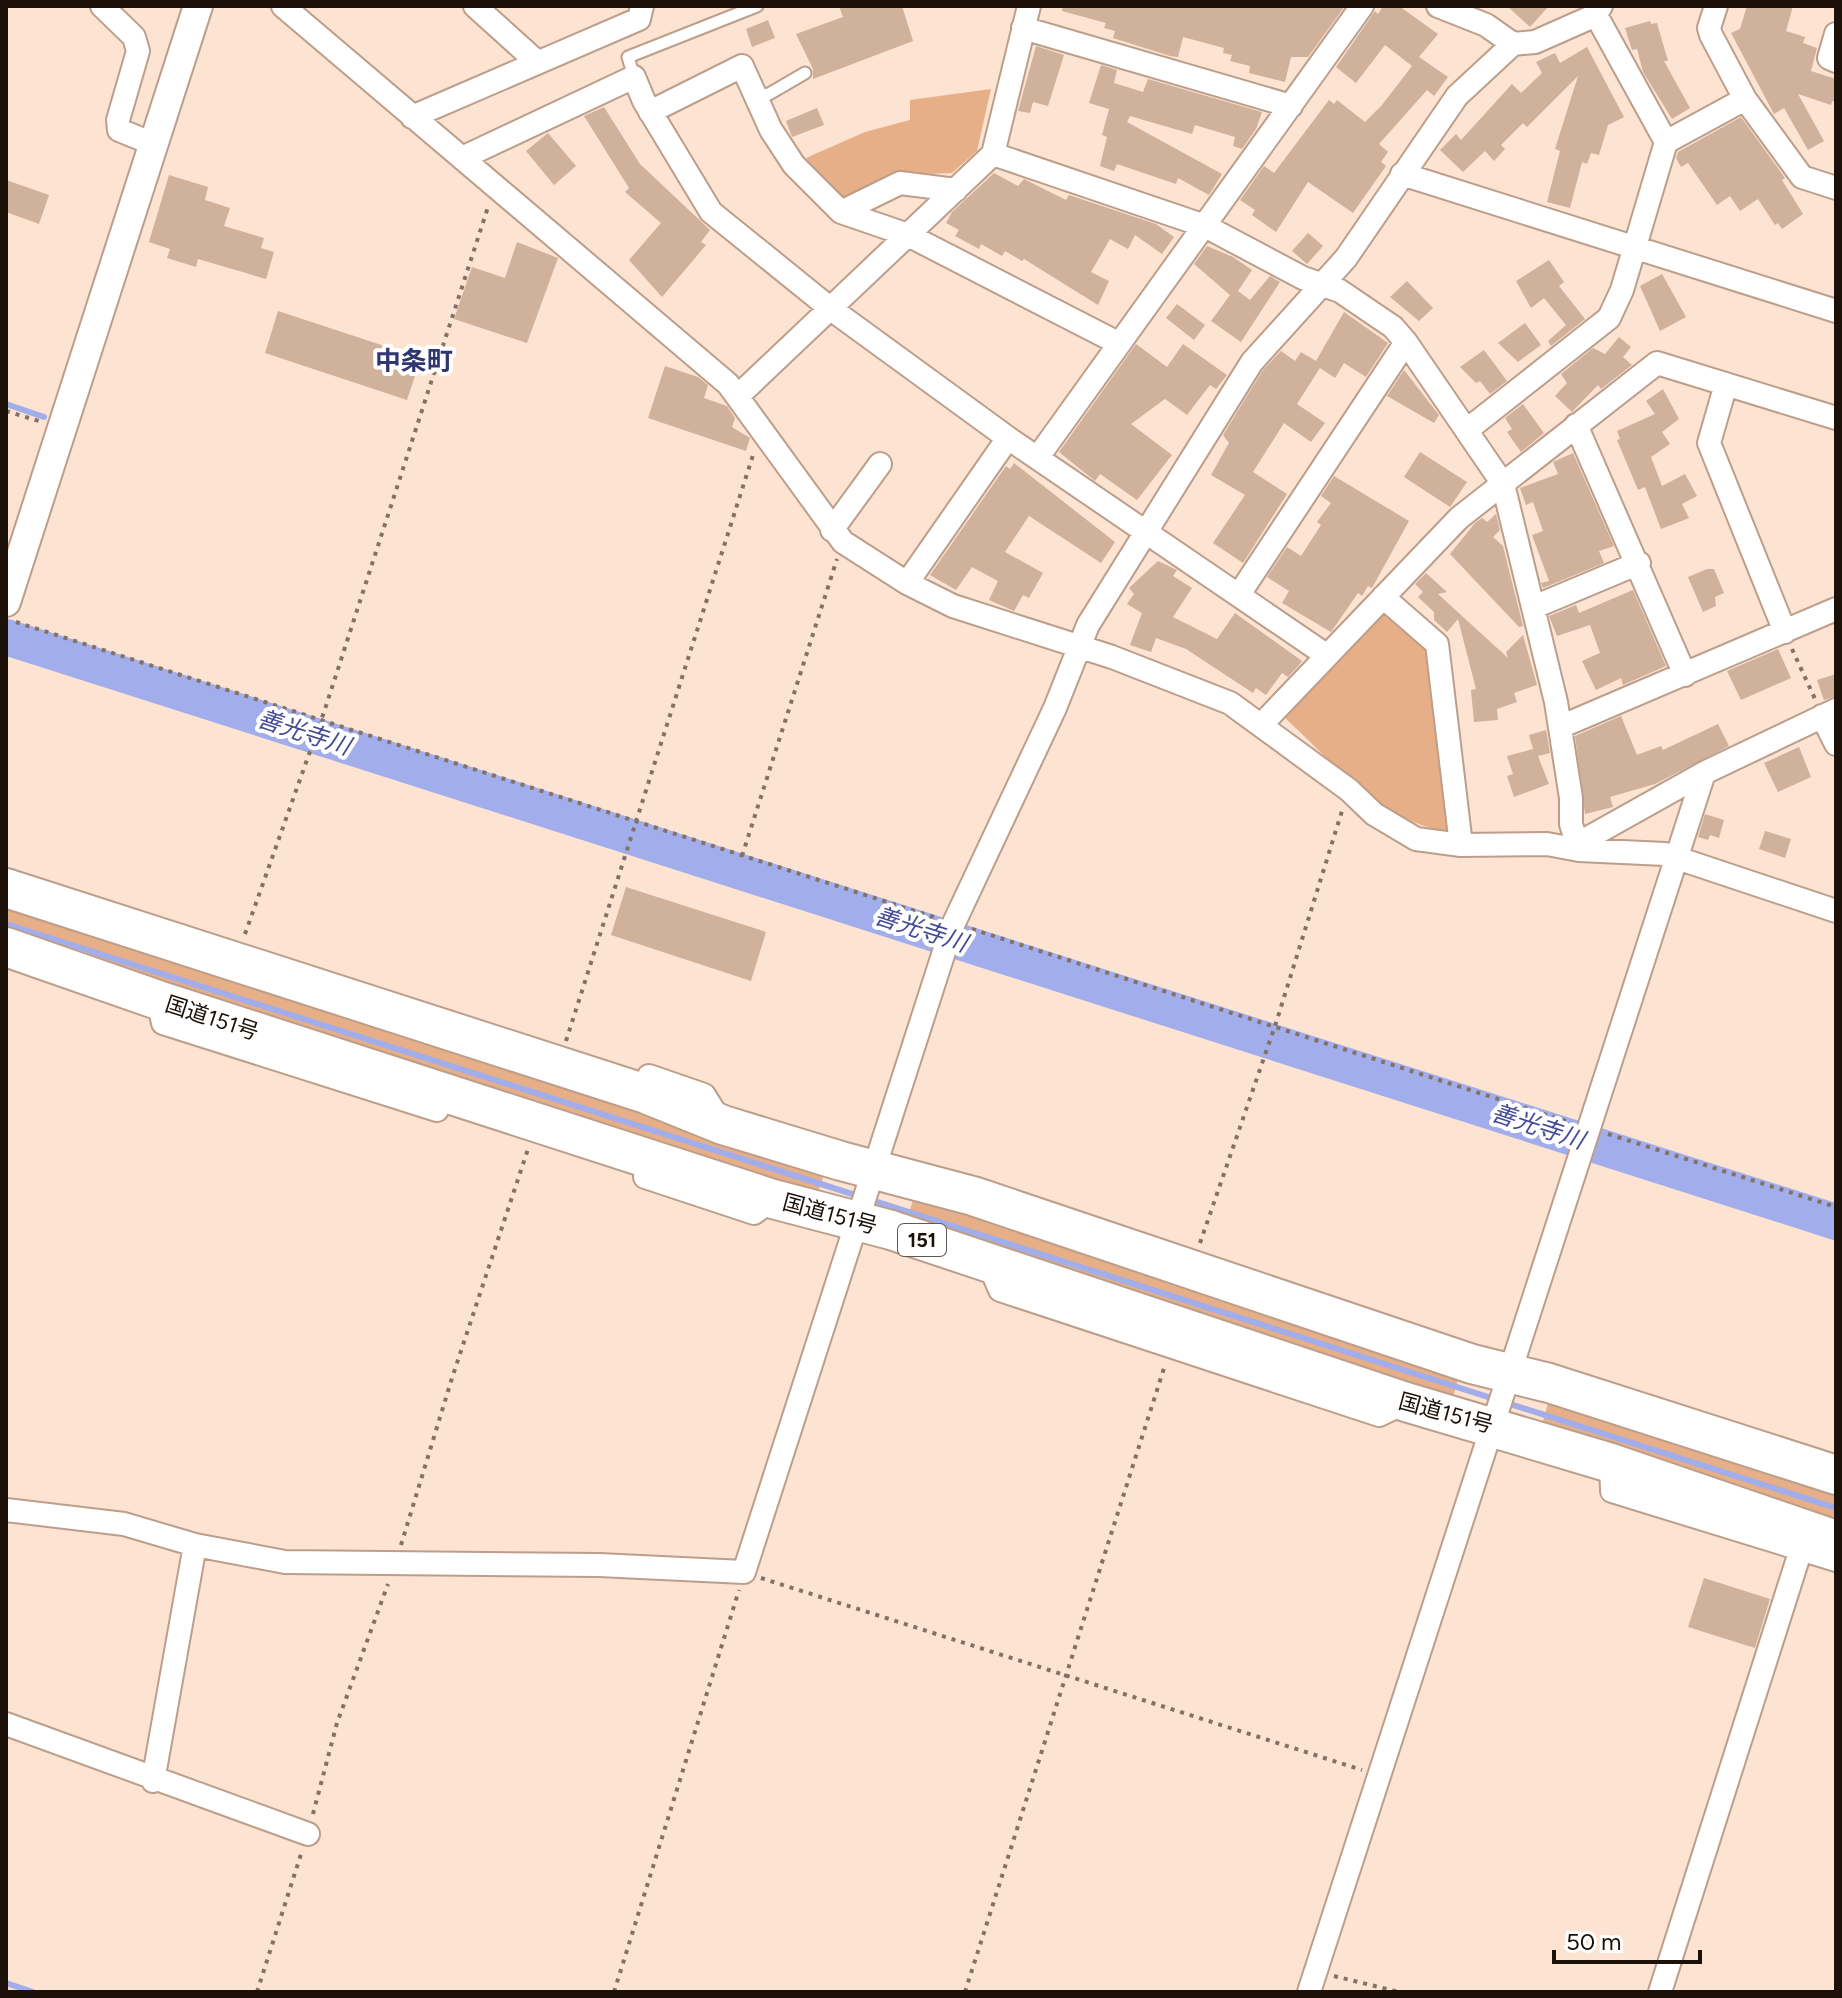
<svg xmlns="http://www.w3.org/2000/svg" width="1842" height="1998" viewBox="0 0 1842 1998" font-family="Figtree,'Noto Sans JP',sans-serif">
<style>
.green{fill:#e7af87}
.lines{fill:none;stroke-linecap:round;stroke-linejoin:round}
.stream{stroke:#a2adec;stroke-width:6}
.river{stroke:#a2adec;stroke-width:36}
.building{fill:#cfb19c}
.service-casing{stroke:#bc9e8a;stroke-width:15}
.minor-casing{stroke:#bc9e8a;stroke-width:26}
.tertiary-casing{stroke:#bc9e8a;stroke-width:32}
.trunk-casing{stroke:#bc9e8a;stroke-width:42}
.path{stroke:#837165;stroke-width:4;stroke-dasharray:4 6;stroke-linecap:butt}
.service{stroke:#fff;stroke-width:11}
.minor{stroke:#fff;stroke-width:22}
.tertiary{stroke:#fff;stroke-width:28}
.trunk{stroke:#fff;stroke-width:38}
.labels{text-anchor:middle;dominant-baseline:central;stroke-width:8;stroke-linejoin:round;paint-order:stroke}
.shield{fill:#fff;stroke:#605853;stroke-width:2}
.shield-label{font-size:20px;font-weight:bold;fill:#1c1109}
.street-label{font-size:22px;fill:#1c1109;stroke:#fff}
.water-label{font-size:24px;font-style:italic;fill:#444b96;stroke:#fff}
.quarter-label{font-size:26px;font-weight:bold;fill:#303670;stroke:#fff}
</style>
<rect width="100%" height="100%" fill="#fde3d2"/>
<!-- green -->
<path class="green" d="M991,89L977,151L952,173L904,175L838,201L806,158L865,132L910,120V100Z
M1388,610L1426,644L1453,824L1445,831C1380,821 1333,762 1286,719V713L1380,611Z
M6,902L604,1092L824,1175L815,1200L181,996L66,943L6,925Z
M915,1194L1459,1375L1452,1401L907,1219Z
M1550,1396L1836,1488V1527L1542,1425Z"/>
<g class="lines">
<!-- stream -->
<path class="stream" d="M6,404L44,417
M6,924L1836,1508
M6,1983L33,1992"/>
<!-- river -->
<path class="river" d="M6,637L1836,1222"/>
</g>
<!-- building -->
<path class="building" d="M839,6H902L913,41L813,79V69L796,34L843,17Z
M1063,6H1345L1308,57H1291L1285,82L1249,73L1250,66L1230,61L1232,55L1223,53L1224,48L1183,37L1178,57L1170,56L1113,38L1115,31L1104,28L1106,23L1062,11Z
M1383,6H1399L1438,34L1419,57L1448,77L1434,96L1427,90L1379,144L1388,152L1381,162L1386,166L1353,213L1308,182L1276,232L1252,215L1255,210L1240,200L1264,166L1274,173L1329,100L1334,104L1337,100L1365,122L1382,105L1412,66L1385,45L1356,83L1336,67L1375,11L1378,14Z
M1507,6H1549L1530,27Z
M1747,6H1793L1786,31L1805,37L1803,43L1817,48L1811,71L1836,79V102L1832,101L1831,105L1798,94L1824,141L1808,150L1784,108L1774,114L1731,33L1740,29Z
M768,20L775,38L752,47L746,29Z
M1650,21L1651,24L1657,23L1668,61H1664L1690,108L1672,119L1643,72L1637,49L1632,50L1625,28Z
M1036,46L1064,55L1048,106L1033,102L1030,113L1018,111Z
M1587,47L1624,117L1608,125L1599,155L1591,153L1587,164L1582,162L1570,208L1547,202L1560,151L1555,149L1578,76L1527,127L1523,123L1501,145L1505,149L1494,161L1485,151L1463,172L1440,150L1456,134L1461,140L1512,84L1521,93L1542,73L1536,62L1555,53L1560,63Z
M1101,65L1117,70L1114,83L1143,92L1148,79L1262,112L1256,129L1242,149L1233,146L1235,137L1195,125L1192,134L1130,116L1127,122L1222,174L1209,195L1178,178L1176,184L1117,164L1114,171L1100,166L1107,137L1102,135L1109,109L1089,103Z
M604,107L640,164L710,230L701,242L706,245L662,297L629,260L661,223L625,192L629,188L584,116Z
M817,108L824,125L792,137L786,121Z
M1741,117L1785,178L1782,180L1803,214L1782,229L1778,223L1775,225L1758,199L1740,211L1730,196L1717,205L1688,163L1681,167L1676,158L1678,152Z
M548,133L576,166L554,185L526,151Z
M994,173L1018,186L1024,179L1066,200L1069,195L1156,224L1174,237L1162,254L1135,235L1128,249L1110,239L1091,272L1109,281L1098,305L1024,259L1022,261L1005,251L1002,256L981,244L979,249L955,236L959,230L946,223L952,212Z
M169,175L208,187L205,200L230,208L224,226L264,238L261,248L274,252L266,279L198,259L196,267L167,258L170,249L149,242Z
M6,180L49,195L39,224L6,212Z
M1308,233L1323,246L1307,264L1292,251Z
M517,242L558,258L527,343L454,319L472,267L505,278Z
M1207,246L1233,257L1252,270L1238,291L1250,300L1270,276L1280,282L1241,342L1211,321L1230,295L1194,264Z
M1549,260L1564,282L1559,286L1585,319L1551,346L1548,341L1566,325L1544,298L1531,308L1516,281Z
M1662,274L1686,317L1660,331L1640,286Z
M1407,281L1433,308L1419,321L1390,297Z
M1177,304L1205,325L1194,340L1166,318Z
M278,311L421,358L407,400L265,353Z
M1344,312L1388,343L1366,377L1344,363L1335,378L1320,368L1297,404L1325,423L1311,442L1284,423L1253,472L1287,494L1243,563L1213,543L1245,495L1211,475L1229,443L1223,435L1263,370L1281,351L1295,361L1301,352L1316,361Z
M1525,323L1541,345L1518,362L1498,343Z
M1619,337L1631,347L1623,357L1632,365L1601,389L1598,385L1572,412L1555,396L1567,383L1561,374L1593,348L1605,354Z
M1136,344L1167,367L1183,344L1227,375L1216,389L1210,385L1187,415L1165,399L1131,424L1172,455L1137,500L1100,474L1095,481L1059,452Z
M1484,350L1507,381L1490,394L1480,381L1476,383L1460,367Z
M665,366L698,377L708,385L704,398L727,406L735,418L732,427L750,438L746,451L648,418Z
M1404,370L1439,415L1434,423L1387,396Z
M1663,389L1679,419L1662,432L1670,444L1651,457L1662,486L1685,474L1697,496L1682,504L1689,518L1661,529L1645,487L1638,490L1617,440L1620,439L1617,431L1655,414L1646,401Z
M1523,404L1544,433L1521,452L1507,432L1512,429L1505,418Z
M1420,452L1467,482L1450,507L1404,477Z
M1573,453L1614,546L1599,551L1604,563L1543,588L1541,583L1549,581L1532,535L1543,531L1533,502L1526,505L1520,488L1558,474L1553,462Z
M1014,463L1115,542L1101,563L1029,516L1005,552L1043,573L1029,598L1023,595L1014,611L989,600L998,581L972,567L956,590L930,575L1006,466L1010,469Z
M1334,476L1409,521L1372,588L1368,586L1362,596L1358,593L1331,632L1282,603L1289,591L1267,577L1287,547L1301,556L1321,525L1317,522L1331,503L1321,496Z
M1496,514L1500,530L1493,537L1503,546L1523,626L1519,627L1450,554L1475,523L1482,518L1487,522Z
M1158,561L1177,570L1173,576L1192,588L1173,617L1217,639L1235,613L1302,661L1299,665L1288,677L1282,673L1266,695L1256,688L1253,693L1186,649L1156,638L1151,652L1130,645L1142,613L1127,604L1134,594L1129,588Z
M1707,569H1714L1724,593L1715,597L1716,606L1703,612L1688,577Z
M1426,573L1447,592L1438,594L1508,658L1506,652L1523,635L1537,685L1514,693L1517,702L1497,709L1498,720L1474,722L1471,690L1476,689L1458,619L1447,632L1434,620V612L1418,597L1423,592L1415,584Z
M1633,590L1666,666L1623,685L1621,678L1596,690L1582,661L1600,653L1590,625L1557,636L1549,616L1576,605L1579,613Z
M1778,649L1791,678L1741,700L1727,671Z
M1836,674V696L1824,700L1817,680Z
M1621,716L1637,755L1661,746L1663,750L1718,724L1729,746L1655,784L1610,797L1613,807L1585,814L1575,736Z
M1546,730L1550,753L1538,756L1549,784L1514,797L1507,776L1513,774L1507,756L1533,749L1529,735Z
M1799,747L1811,777L1778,792L1764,763Z
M1705,814L1724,820L1719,838L1710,835L1708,840L1698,837Z
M1765,831L1791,839L1785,858L1759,849Z
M626,887L766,932L751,981L611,935Z
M1704,1578L1770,1599L1755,1648L1688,1627Z"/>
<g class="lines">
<defs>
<path id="service" d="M634,77L628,57L757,6
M756,96L769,94L805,73"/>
<path id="minor" d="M102,6L134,37L138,51L118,120L119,130L151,143
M283,6L728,384L843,542L907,583L953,606L1112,657L1230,703L1349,790L1374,814L1416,839L1461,845L1547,844L1579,850L1665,854L1836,911
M475,6L537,62
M1438,6L1486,25L1513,44
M1716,6L1709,28L1711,35L1745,99L1802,177L1836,188
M1023,28L1291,106
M1836,34L1829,58L1836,61
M650,112L742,66L771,130L794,165L841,212L908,235L1118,343
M412,117L639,19L642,6
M1666,142L1745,99
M993,154L1205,226L1303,278L1340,291L1393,327L1406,342L1503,484L1556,702L1571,798V824L1579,850
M462,158L634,77L644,101L711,212L831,309L1008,438L1326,655
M1402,174L1836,311
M841,212L900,183L956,190
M1726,384L1709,443L1785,632
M739,395L993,154L1029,6
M1576,425L1685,675
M1467,430L1609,318L1622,290L1666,142L1596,15
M1038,457L1362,6
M832,530L880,464
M907,583L1008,438
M1240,593L1406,342
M1383,597L1437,644L1461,845
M1534,607L1639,563
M1822,716L1836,744
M1262,724L1459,518L1657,363L1836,418
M1560,727L1836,609
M1579,850L1586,839L1704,773L1836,710
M158,1000L163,1023L437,1110
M649,1076L704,1095L721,1122
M645,1177L754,1213L773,1199
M988,1262L1000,1290L1379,1415L1406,1402
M1611,1463L1612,1491L1836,1560
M6,1510L124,1524L195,1545L285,1562L599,1565L744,1572L952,927L1055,708L1088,625L1252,362L1346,258L1457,96L1513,44L1535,42L1596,15L1601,6
M6,1724L308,1834
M153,1781L195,1545
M1309,1992L1704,773
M1660,1992L1801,1549"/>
<path id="tertiary" d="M6,602L198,6"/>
<path id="trunk" d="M6,888L646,1094L723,1125L841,1161L973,1196L1472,1364L1549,1383L1836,1475
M6,947L158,1000L773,1199L891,1230L1406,1402L1611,1463L1836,1540"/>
</defs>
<!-- service casing -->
<use href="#service" class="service-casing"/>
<!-- minor casing -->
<use href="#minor" class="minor-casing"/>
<!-- tertiary casing -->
<use href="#tertiary" class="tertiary-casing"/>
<!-- trunk casing -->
<use href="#trunk" class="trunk-casing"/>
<!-- path -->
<path class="path" d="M6,411L42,422
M16,622L937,918
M1792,649L1815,699
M742,856L837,559
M972,929L1572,1123
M245,934L324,712L488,207
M566,1041L754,452
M1608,1134L1836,1207
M1200,1243L1276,1023L1342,811
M401,1545L452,1378L528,1149
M761,1578L1362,1770
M313,1814L337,1723L388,1584
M1334,1976L1399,1992
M257,1992L301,1854
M614,1992L739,1590
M965,1992L1165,1365"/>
<!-- service -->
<use href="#service" class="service"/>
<!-- minor -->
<use href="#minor" class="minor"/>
<!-- tertiary -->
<use href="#tertiary" class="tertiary"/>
<!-- trunk -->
<use href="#trunk" class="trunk"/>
</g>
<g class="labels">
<!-- shield labels -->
<rect class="shield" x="898" y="1224" width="48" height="32" rx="6"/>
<g class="shield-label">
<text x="922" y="1240">151</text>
</g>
<!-- street labels -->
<g class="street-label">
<text transform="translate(212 1018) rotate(18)">国道151号</text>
<text transform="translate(830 1214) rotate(15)">国道151号</text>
<text transform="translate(1446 1413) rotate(15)">国道151号</text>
</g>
<!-- water labels -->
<g class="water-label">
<text transform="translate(304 732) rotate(18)">善光寺川</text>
<text transform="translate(921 929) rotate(18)">善光寺川</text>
<text transform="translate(1538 1126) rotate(18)">善光寺川</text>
</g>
<!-- quarter labels -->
<g class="quarter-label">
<text x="414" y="361">中条町</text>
</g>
</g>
<!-- border -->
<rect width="1842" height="1998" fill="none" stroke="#1c1109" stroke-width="16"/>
<!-- scale -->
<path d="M1554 1950v12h146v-12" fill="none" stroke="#1c1109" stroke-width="4"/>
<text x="1566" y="1950" font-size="24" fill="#1c1109" stroke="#ffffff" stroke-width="6" paint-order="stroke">50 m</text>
</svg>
